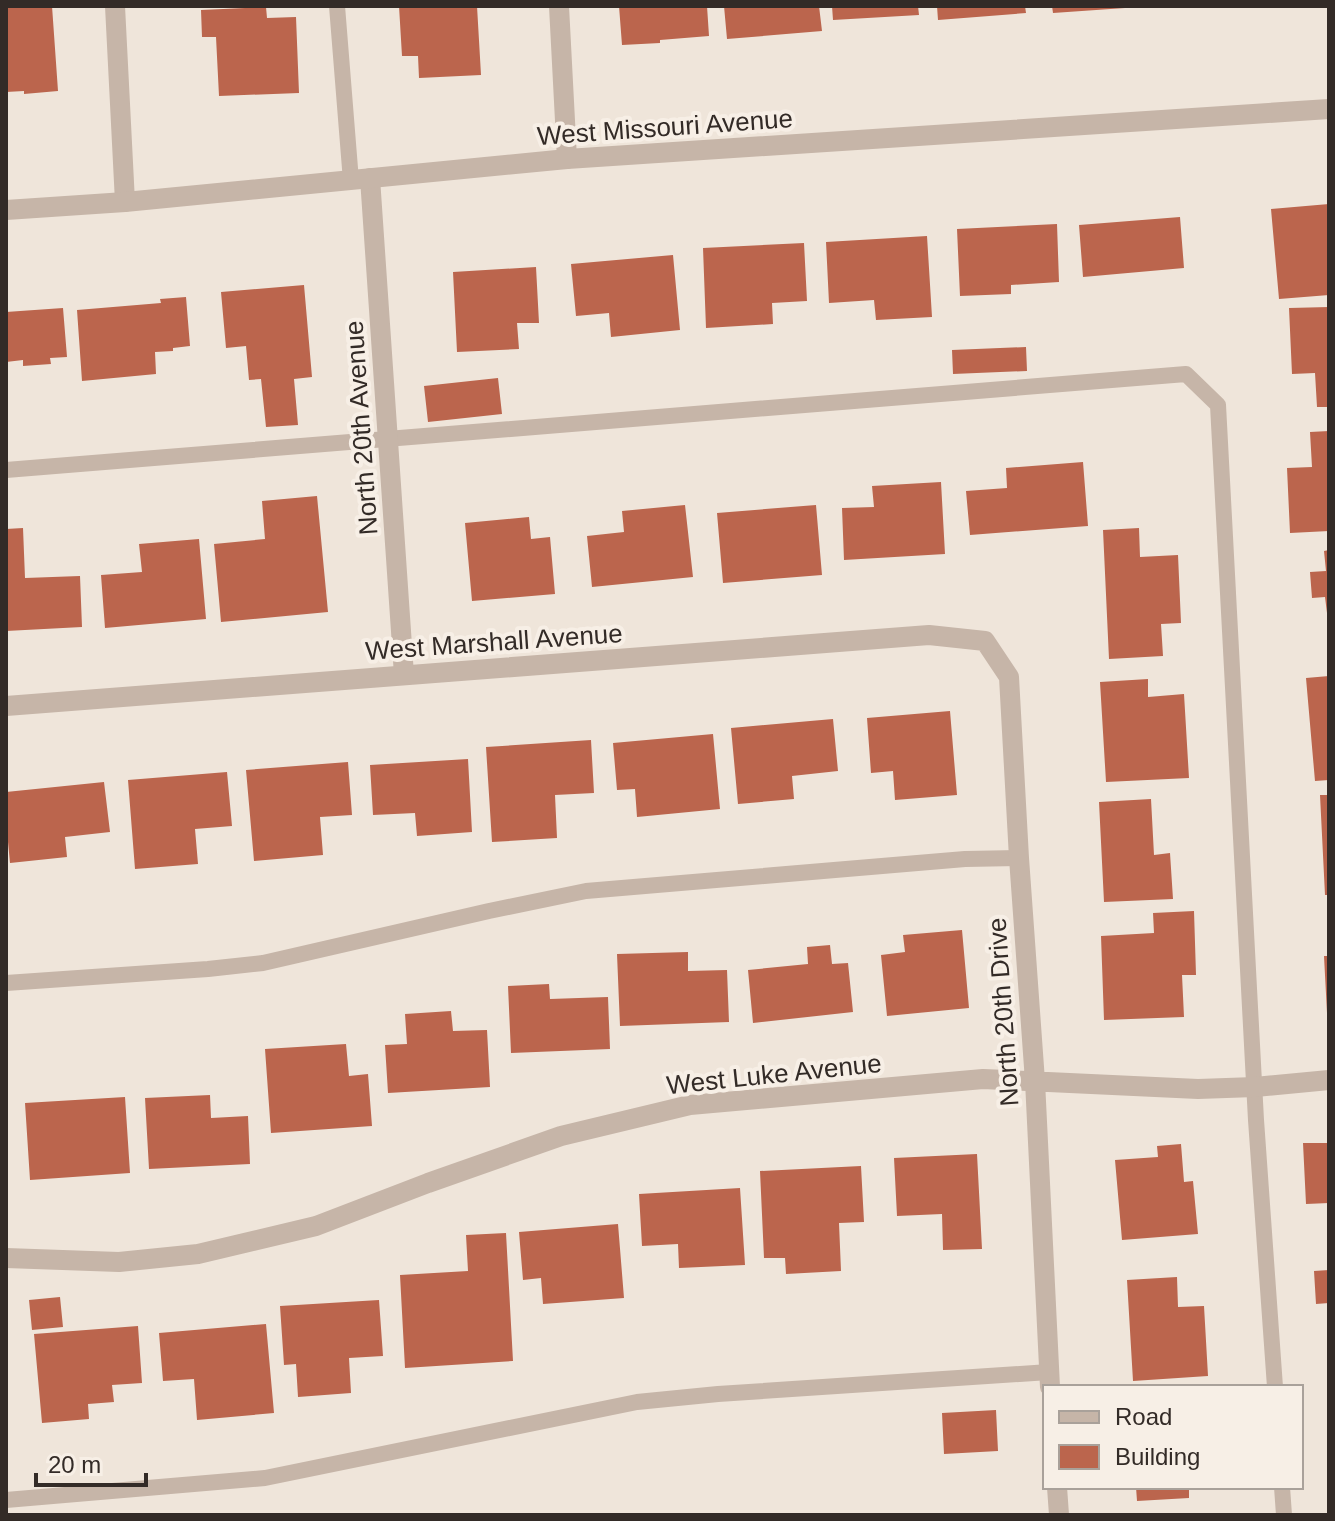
<svg xmlns="http://www.w3.org/2000/svg" width="1335" height="1521" viewBox="0 0 1335 1521" font-family="Helvetica,sans-serif">
<style>
.building{fill:#bb654d}
.lines{fill:none;stroke-linecap:round;stroke-linejoin:round}
.service{stroke:#c6b5a8;stroke-width:16}
.minor{stroke:#c6b5a8;stroke-width:20}
.tertiary{stroke:#c6b5a8;stroke-width:20}
.labels{text-anchor:middle;dominant-baseline:central;stroke-width:8;stroke-linejoin:round;paint-order:stroke}
.street-label{font-size:26px;fill:#332b27;stroke:#f7efe6}
</style>
<rect width="100%" height="100%" fill="#efe5da"/>
<!-- building -->
<path class="building" d="M6,6H52L58,91L24,94V91L6,92Z
M399,6H477L481,75L419,78L418,56H402Z
M619,6H707L709,36L660,40V43L622,45Z
M724,6H819L822,31L727,39Z
M832,6H918L919,15L833,20Z
M937,6H1025L1026,13L938,20Z
M1052,6H1125V8L1053,13Z
M266,7L267,18L296,17L299,93L219,96L216,37H202L201,10Z
M1329,204V295L1279,299L1271,209Z
M1180,217L1184,268L1083,277L1079,225Z
M1057,224L1059,282L1011,285V294L960,296L957,229Z
M927,236L932,317L876,320L874,300L829,303L826,242Z
M804,243L807,301L772,303L773,324L706,328L703,248Z
M673,255L680,330L611,337L609,313L576,316L571,264Z
M536,267L539,323H517L519,349L457,352L453,272Z
M304,285L312,377L294,379L298,425L266,427L261,379L249,380L246,346L226,348L221,292Z
M186,297L190,346L173,348V351L155,352L156,374L82,381L77,310L161,303L160,299Z
M1329,307V407H1317L1315,373L1292,374L1289,308Z
M63,308L67,357L50,358L51,364L23,366V360L6,362V312Z
M1026,347L1027,371L953,374L952,350Z
M498,378L502,414L428,422L424,386Z
M1329,431V531L1290,533L1287,468L1312,467L1310,432Z
M1083,462L1088,526L970,535L966,491L1007,488L1006,468Z
M941,482L945,554L844,560L842,508L874,507L872,486Z
M317,496L328,612L221,622L214,544L265,539L262,501Z
M685,505L693,577L592,587L587,536L624,532L622,511Z
M816,505L822,575L723,583L717,513Z
M529,517L531,539L550,537L555,594L472,601L465,523Z
M23,528L25,578L80,576L82,627L6,631V529Z
M1139,528L1140,557L1178,555L1181,623L1161,624L1163,656L1109,659L1103,530Z
M199,539L206,619L105,628L101,575L142,572L139,544Z
M1329,550V613H1327L1325,597L1312,598L1310,572L1326,571L1324,551Z
M1329,676V780L1315,781L1306,678Z
M1148,679V697L1184,694L1189,778L1106,782L1100,682Z
M950,711L957,795L895,800L893,771L871,773L867,718Z
M833,719L838,771L792,776L794,799L738,804L731,728Z
M713,734L720,809L637,817L635,789L617,790L613,743Z
M591,740L594,793L555,795L557,838L492,842L486,747Z
M468,759L472,832L417,836L415,813L373,815L370,765Z
M348,762L352,815L320,817L323,855L254,861L246,770Z
M227,772L232,826L195,829L198,864L135,869L128,780Z
M104,782L110,832L65,837L67,857L10,863L6,821V792Z
M1320,795H1329V895H1325Z
M1151,799L1154,855L1170,853L1173,899L1104,902L1099,802Z
M1194,911L1196,975H1182L1184,1017L1104,1020L1101,936L1154,933L1153,913Z
M962,930L969,1008L887,1016L881,955L905,952L903,935Z
M830,945L832,964L848,963L853,1012L753,1023L748,970L808,964L807,947Z
M688,952V971L727,970L729,1022L620,1026L617,954Z
M1324,956H1329V1013H1327Z
M549,984L550,999L608,997L610,1049L511,1053L508,986Z
M451,1011L453,1031L487,1030L490,1087L388,1093L385,1045L407,1044L405,1014Z
M346,1044L349,1076L368,1074L372,1126L271,1133L265,1049Z
M210,1095L211,1118L248,1116L250,1164L149,1169L145,1098Z
M125,1097L130,1173L30,1180L25,1103Z
M1303,1143H1329V1203L1306,1204Z
M1181,1144L1184,1182L1193,1181L1198,1234L1122,1240L1115,1160L1158,1157L1157,1146Z
M977,1154L982,1249L943,1250L942,1214L897,1216L894,1158Z
M861,1166L864,1222L839,1223L841,1271L786,1274L785,1258H764L760,1171Z
M740,1188L745,1265L679,1268L678,1244L642,1246L639,1194Z
M618,1224L624,1298L543,1304L541,1278L523,1280L519,1232Z
M506,1233L513,1361L405,1368L400,1275L468,1271L466,1235Z
M1329,1270V1303L1316,1304L1314,1271Z
M1177,1277L1178,1307L1204,1306L1208,1376L1133,1381L1127,1280Z
M60,1297L63,1327L32,1330L29,1300Z
M379,1300L383,1356L349,1358L351,1393L298,1397L296,1364L284,1365L280,1306Z
M266,1324L274,1413L197,1420L194,1379L163,1381L159,1333Z
M138,1326L142,1383L112,1385L114,1402L88,1404L89,1419L42,1423L34,1334Z
M996,1410L998,1451L944,1454L942,1413Z
M1136,1487H1189V1498L1137,1501Z"/>
<g class="lines">
<!-- service -->
<path class="service" d="M337,6L351,181
M6,470L1186,374L1218,405L1256,1120L1275,1387
M6,983L208,969L263,963L489,911L586,891L965,859L1019,858
M1282,1487L1284,1515
M6,1500L265,1478L637,1402L718,1394L1049,1372"/>
<!-- minor -->
<path class="minor" d="M115,6L125,202
M559,6L567,159
M370,178L404,675
M6,706L929,635L985,641L1009,677L1019,858L1035,1081L1050,1387
M6,1258L119,1262L198,1254L316,1226L428,1183L561,1136L690,1105L983,1079L1198,1089L1255,1087L1329,1080
M1057,1487L1059,1515"/>
<!-- tertiary -->
<path class="tertiary" d="M6,210L125,202L567,159L1329,109"/>
</g>
<g class="labels">
<!-- street labels -->
<g class="street-label">
<text transform="translate(665 127) rotate(-4)">West Missouri Avenue</text>
<text transform="translate(361 428) rotate(-94)">North 20th Avenue</text>
<text transform="translate(494 642) rotate(-4)">West Marshall Avenue</text>
<text transform="translate(1003 1012) rotate(-94)">North 20th Drive</text>
<text transform="translate(774 1074) rotate(-6)">West Luke Avenue</text>
</g>
</g>
<!-- border -->
<rect width="1335" height="1521" fill="none" stroke="#332b27" stroke-width="16"/>
<!-- legend -->
<rect x="1043" y="1385" width="260" height="104" fill="#f7efe6" stroke="#a9a19a" stroke-width="2"/>
<rect x="1059" y="1411" width="40" height="12" fill="#c6b5a8" stroke="#a9a19a" stroke-width="2"/>
<text x="1115" y="1425" font-size="24" fill="#332b27">Road</text>
<rect x="1059" y="1445" width="40" height="24" fill="#bb654d" stroke="#a9a19a" stroke-width="2"/>
<text x="1115" y="1465" font-size="24" fill="#332b27">Building</text>
<!-- scale -->
<path d="M36 1473v12h110v-12" fill="none" stroke="#332b27" stroke-width="4"/>
<text x="48" y="1473" font-size="24" fill="#332b27" stroke="#f7efe6" stroke-width="6" paint-order="stroke">20 m</text>
</svg>
